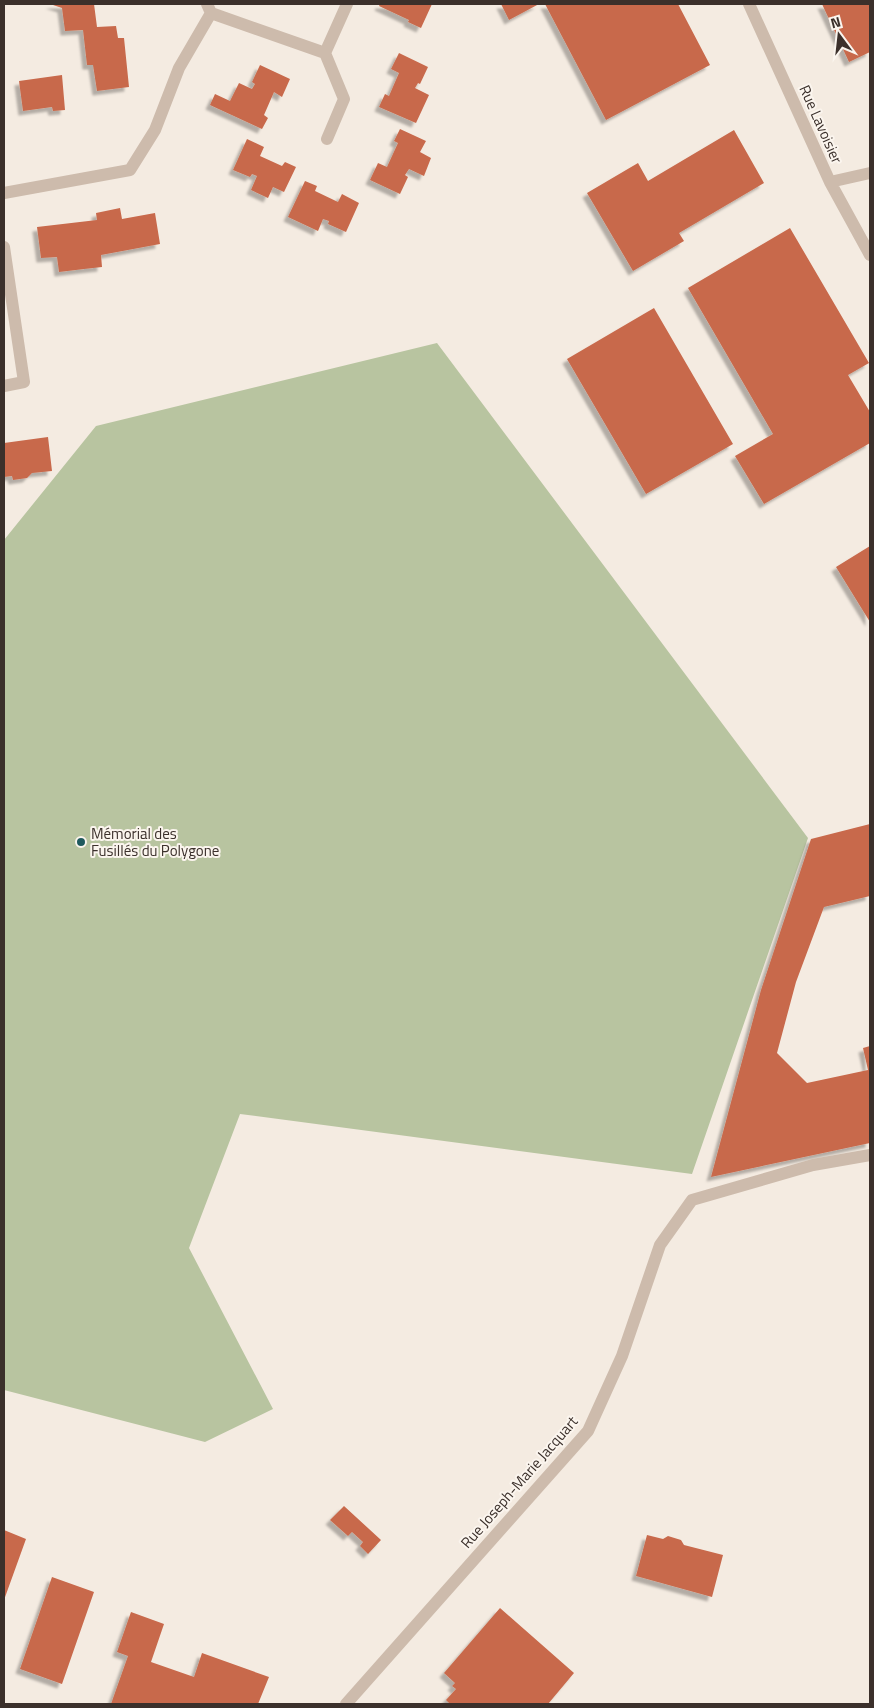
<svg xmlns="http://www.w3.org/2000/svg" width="874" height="1708" viewBox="0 0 874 1708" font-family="'Titillium Web',sans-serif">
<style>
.green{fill:#b8c4a0}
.building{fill:#c8694b;filter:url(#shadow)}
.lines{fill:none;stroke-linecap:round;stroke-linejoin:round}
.minor{stroke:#cdbbac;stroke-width:12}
.poi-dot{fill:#1f5a5e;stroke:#fbf5ee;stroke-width:2}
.labels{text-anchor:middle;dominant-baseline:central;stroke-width:4;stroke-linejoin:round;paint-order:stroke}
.street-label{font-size:15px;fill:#3b302b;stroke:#fbf5ee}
.poi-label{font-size:15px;fill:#3b302b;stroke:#fbf5ee;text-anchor:start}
</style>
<defs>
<filter id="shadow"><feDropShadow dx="-4.5" dy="4.5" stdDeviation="1" flood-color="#0004"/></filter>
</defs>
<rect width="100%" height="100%" fill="#f4ebe1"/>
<!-- green -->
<path class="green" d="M437,343L808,838L692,1174L240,1114L189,1248L273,1409L205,1442L4,1390V540L96,426Z"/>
<!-- building -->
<path class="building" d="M50,4H94L97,27L116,26L118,38H124L129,87L97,91L93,65H87L83,30L65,31L62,8Z
M380,4H432L421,28L408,22L409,20L379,6Z
M501,4H539L509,20Z
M545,4H678L710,65L606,120Z
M822,4H870V52L849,62Z
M399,53L428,67L420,84L418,83L415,88L429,95L416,123L379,107L385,94L389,96L399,73L391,69Z
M260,65L290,79L282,97L274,92L264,115L268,118L262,129L210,105L215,94L230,101L239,83L252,89L255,84L252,82Z
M62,75L65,110L53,111L52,107L23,111L19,81Z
M400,129L426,141L420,152L431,158L424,176L409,169L405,175L408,177L400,194L370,180L378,163L387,167L398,143L394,141Z
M734,130L764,183L679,233L684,241L633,271L587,193L638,163L648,181Z
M247,139L264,147L260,156L282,166L285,162L296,167L284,192L273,187L268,198L251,190L257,176L252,174L250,177L233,170Z
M305,181L317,186L315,191L338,202L342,194L359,203L346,232L328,224L329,221L323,219L318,231L288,217Z
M120,208L122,219L155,213L160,244L101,255L102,267L84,269L59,272L57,257L41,258L37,227L97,220L96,213Z
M790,228L869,363L848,375L870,412V443L764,504L735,456L773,434L688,288Z
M654,308L733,444L646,494L567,359Z
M48,437L52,471L32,473L27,478L13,480L12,476L4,477V443Z
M870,546V622L836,567Z
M870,824V896L824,907L796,982L777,1053L807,1083L868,1070L863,1048L870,1046V1143L711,1177L761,990L811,839Z
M344,1506L381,1540L368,1554L360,1546L363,1542L352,1532L348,1536L330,1520Z
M4,1530L26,1539L4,1600Z
M647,1535L663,1539L668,1536L681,1540L684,1545L723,1555L712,1597L636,1576Z
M52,1577L94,1592L62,1684L20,1669Z
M500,1608L574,1673L548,1704H450L446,1700L456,1689L452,1686L455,1683L444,1673Z
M131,1612L164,1624L151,1662L194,1677L202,1653L269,1677L258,1704H111L128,1656L117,1652Z"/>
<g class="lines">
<!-- minor -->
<path class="minor" d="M749,4L830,182L870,255
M211,13L325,53L347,4
M325,53L344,99L327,139
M830,182L870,173
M4,193L130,170L155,130L179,68L211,13L207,4
M4,247L24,382L4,386
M346,1704L588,1431L622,1356L660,1245L692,1200L813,1165L870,1155"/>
</g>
<!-- markers -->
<circle class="poi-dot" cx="81" cy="842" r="5"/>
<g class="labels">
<!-- street labels -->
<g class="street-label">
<text transform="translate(821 124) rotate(66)">Rue Lavoisier</text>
<text transform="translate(519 1482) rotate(-49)">Rue Joseph-Marie Jacquart</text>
</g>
<!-- poi labels -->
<g class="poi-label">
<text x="91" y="833">Mémorial des<tspan x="91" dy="17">Fusillés du Polygone</tspan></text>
</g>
</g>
<!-- border -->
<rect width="874" height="1708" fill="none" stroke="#3b302b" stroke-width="10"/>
<!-- north arrow -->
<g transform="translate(839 35) rotate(345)" stroke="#fbf5ee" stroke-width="4" paint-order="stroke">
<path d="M0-4L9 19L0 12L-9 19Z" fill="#3b302b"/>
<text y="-8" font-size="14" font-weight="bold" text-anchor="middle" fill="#3b302b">N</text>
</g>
</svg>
